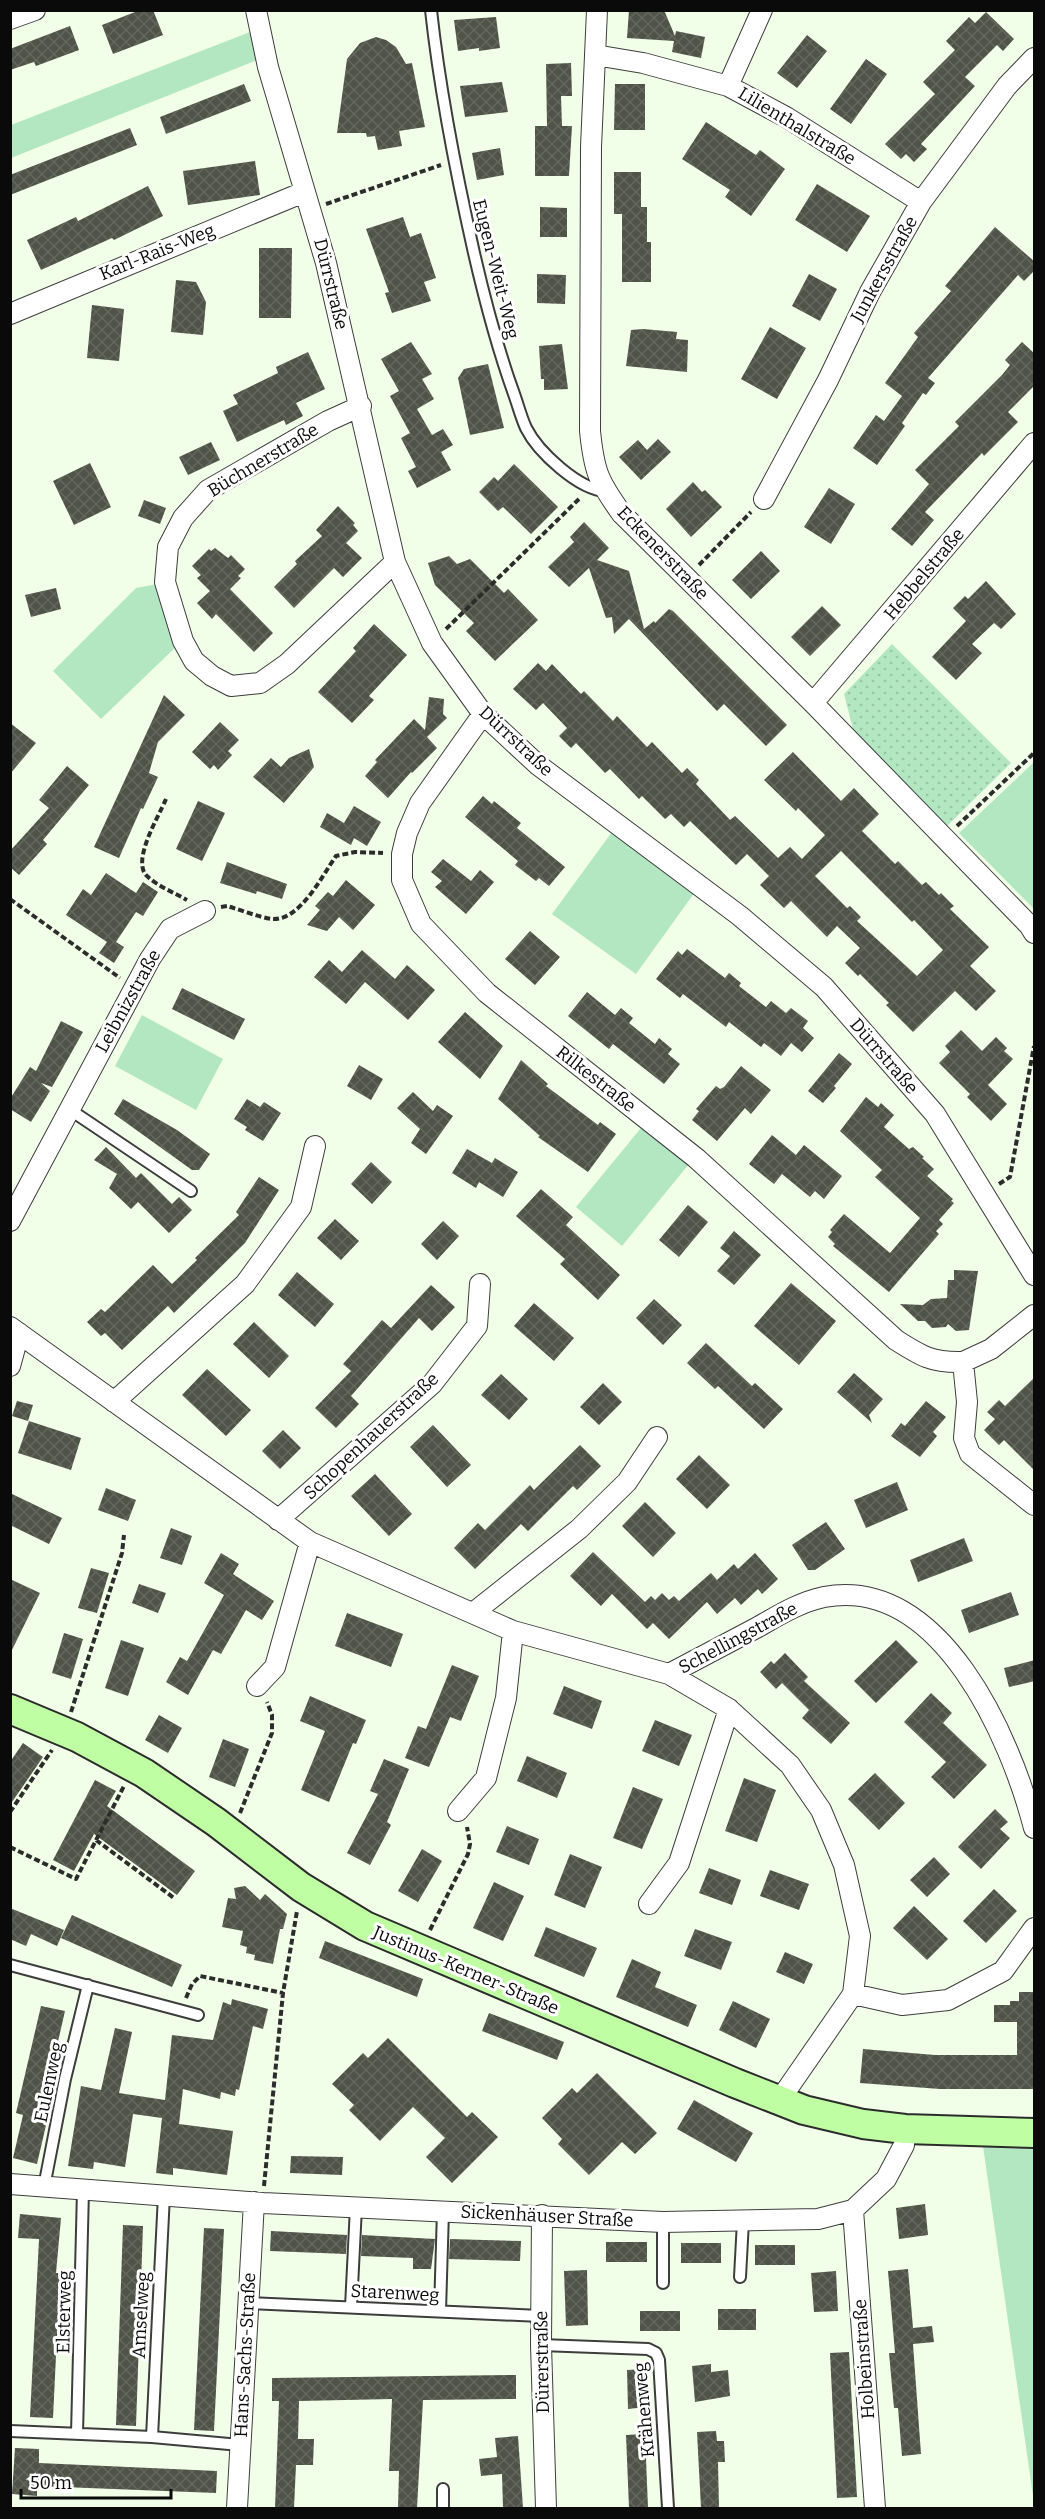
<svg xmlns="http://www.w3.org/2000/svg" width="1045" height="2519" viewBox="0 0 1045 2519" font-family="Bitter,serif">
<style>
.grass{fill:#b3e7c2}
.park{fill:url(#park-dots)}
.building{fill:url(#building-cross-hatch);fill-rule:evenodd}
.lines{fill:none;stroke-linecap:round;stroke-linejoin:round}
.lane-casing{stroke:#3d3d3d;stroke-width:14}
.street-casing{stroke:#3d3d3d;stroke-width:22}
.secondary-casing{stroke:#2c2c2c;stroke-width:32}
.path{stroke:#2c2c2c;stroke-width:4;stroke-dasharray:6 3;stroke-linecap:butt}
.lane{stroke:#fff;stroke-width:10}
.street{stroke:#fff;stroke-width:20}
.secondary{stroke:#bffea3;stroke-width:28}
.labels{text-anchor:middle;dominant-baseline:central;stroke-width:6;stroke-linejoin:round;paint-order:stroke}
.street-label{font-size:18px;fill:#0a0a0a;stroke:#fff}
</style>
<defs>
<pattern id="park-dots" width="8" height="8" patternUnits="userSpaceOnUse" patternTransform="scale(1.5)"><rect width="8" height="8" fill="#b3e7c2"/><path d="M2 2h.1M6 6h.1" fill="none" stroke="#99c5a5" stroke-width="1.8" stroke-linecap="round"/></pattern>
<pattern id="building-cross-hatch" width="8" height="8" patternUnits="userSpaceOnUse" patternTransform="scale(1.5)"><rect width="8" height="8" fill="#505347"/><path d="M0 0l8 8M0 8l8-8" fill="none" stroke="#64675d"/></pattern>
</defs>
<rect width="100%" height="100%" fill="#f1ffe8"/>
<!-- grass -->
<path class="grass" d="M250,32L260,59L11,158V125Z
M163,583L181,642L101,719L53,671L136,588Z
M1034,762V909L959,833Z
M612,832L695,892L636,974L552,914Z
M142,1015L223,1059L196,1110L115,1066Z
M641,1128L689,1164L622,1246L576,1207Z
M981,2132L1034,2133V2503Z"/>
<!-- park -->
<path class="park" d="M892,644L1011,763L946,827L855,737L844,694Z"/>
<!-- building -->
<path class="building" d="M140,10H153L163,35L113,54L102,25Z
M629,10H664L675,36L676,31L705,37L701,58L672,52L674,41L627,38Z
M986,12L1014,39L1003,51L997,45L965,77L975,86L921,144L927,149L914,162L906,154L901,159L885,144L935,94L923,82L955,50L946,41L969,17L975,23Z
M496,17L500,48L479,51V48L458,51L454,20Z
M70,26L79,50L36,66L34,62L10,70V49Z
M807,35L827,51L797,88L777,73Z
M376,37L386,40L396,47L406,64L412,63L425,127L399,131L402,146L378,150L375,136L367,137L366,133H337L347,59L360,43Z
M866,59L887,74L851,124L830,109Z
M571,63L572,96H561L562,126H572L569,176H535V126H547L546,64Z
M502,82L508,112L465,117L460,86Z
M244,84L251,101L166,134L160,117Z
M615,84H645V130H614Z
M706,122L756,155L760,150L785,169L751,216L725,197L730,190L682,159Z
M130,128L137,145L10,195V175Z
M500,148L504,175L477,180L472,153Z
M255,161L260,195L188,205L183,171Z
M614,172H641V207H647V242H651V282H622V214H614Z
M817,184L870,216L847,252L795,220Z
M148,186L163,216L114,240L112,238L41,270L27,240L76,217L78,221Z
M540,207L567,208V237H540Z
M403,217L410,237L421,233L436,278L424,282L431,301L392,313L385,293L389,292L366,229Z
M995,227L1035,262V270L1024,281L1018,275L928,378L935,383L926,395L923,393L902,423L905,426L877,465L853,448L876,415L884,421L902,396L885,383L918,337L914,333L951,291L945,286Z
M259,248H292L291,318H259Z
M537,274L566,275L565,304L537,303Z
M809,274L837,289L820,321L792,306Z
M176,280L196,282L206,302L203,335L171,332Z
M92,305L124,309L119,361L87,358Z
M770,327L806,348L777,399L741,379Z
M643,329L677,332L676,339L688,340L687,372L626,366L631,330Z
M411,342L432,374L422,379L434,399L417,409L432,435L443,429L453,445L441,452L451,470L417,488L408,471L416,467L401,438L410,433L390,396L399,391L381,359Z
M1022,342L1035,354V385L1008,412L1018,422L984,456L982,453L925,512L934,520L912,546L891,529L929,484L915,470L959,426L955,422L1002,375L1010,365L1005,360Z
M562,344L568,389L544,390V379H541L539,346Z
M308,352L325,389L296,403L303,416L286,425L284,420L237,442L223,411L238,404L233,395L278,373L276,367Z
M488,364L504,428L470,435L458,378L464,369Z
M658,439L671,452L641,480L619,457L638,440L647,450Z
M211,442L220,460L188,475L179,457Z
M90,463L111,507L74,525L53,481Z
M514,464L558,507L531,534L503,507L498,511L479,492L494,477L498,481Z
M693,482L702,492L705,490L722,507L691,537L666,509Z
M829,488L855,504L831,544L804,527Z
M144,500L166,508L160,524L138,516Z
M338,506L355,523L353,525L358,531L346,543L362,558L343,577L334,568L294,608L274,587L297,564L295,561L322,536L316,530Z
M584,522L609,548L597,560L629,571L644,629L654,621L655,623L669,609L673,611L787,725L766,746L724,704L717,711L629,619L614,634L612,617L606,618L589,568L569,587L548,567L574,542L570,537Z
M215,548L228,558L231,555L245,569L238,576L241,578L230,589L273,633L254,652L216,614L212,619L197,603L210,591L197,578L201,575L192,566L209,549L211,551Z
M761,551L780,571L751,599L732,580Z
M449,556L457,564L470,559L504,593L508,589L538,620L495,661L466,631L474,623L435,585L428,563Z
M986,581L1016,614L1001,629L994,623L972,644L982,653L956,680L932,657L966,621L953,608L965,596L968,599Z
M56,588L61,609L31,617L25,595Z
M822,606L841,625L810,656L791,637Z
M374,624L407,655L369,696L374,700L352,723L318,692L356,651L353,648Z
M538,663L546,671L552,664L581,694L584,691L613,721L617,716L647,747L652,742L682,773L687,768L699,780L696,784L730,820L735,816L778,858L790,847L802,859L825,835L798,808L796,811L764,780L793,752L841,801L854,788L879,814L862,831L895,864L898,861L922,885L926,882L939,895L941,893L954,906L950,909L989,947L970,966L996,991L976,1011L955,991L913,1032L886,1005L889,1003L860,974L858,976L845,963L860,948L837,926L827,937L791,901L784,908L760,885L769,876L747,854L736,865L690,821L684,827L671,814L665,819L642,796L639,799L610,769L605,773L576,743L571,748L559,736L567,728L543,703L536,710L513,689ZM841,851L912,922L914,920L943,950L917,976L857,921L861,917L850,906L847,908L815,876Z
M164,695L185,715L158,742L149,773L158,777L143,809L141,808L119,858L94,847Z
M429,697L444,699L443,714L447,718L427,737L437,748L412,773L411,772L388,798L365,776L377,762L375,760L414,719L425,730Z
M220,722L239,740L228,751L232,755L218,770L214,765L210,769L192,752Z
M10,723L36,743L10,774Z
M309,749L314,767L284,803L253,777L271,758L281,767L289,758Z
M67,766L89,785L43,840L47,844L19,875L10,867V851L49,808L39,800Z
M483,796L492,804L494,801L521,823L517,828L565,867L549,886L539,878L536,881L515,865L518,861L465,817Z
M198,801L225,813L202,861L176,849Z
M354,806L381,822L367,846L354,838L351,845L320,827L327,813L344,823Z
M443,859L471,881L480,870L494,882L466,914L435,887L442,881L431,872Z
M227,862L287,884L282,899L257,891L256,894L220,883Z
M106,873L136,893L143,882L158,892L143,916L136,912L116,942L124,947L114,963L99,953L107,942L66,915L83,889L91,895Z
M346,880L375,905L353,930L339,917L327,931L307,925L320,910L315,906L328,892L333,896Z
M530,931L560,957L535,985L505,959Z
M687,949L725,978L729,973L741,983L739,986L766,1007L771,1001L786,1013L791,1008L808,1021L803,1028L814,1038L802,1052L791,1043L781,1056L764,1043L761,1047L729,1022L726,1027L683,994L680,998L656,979L678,951L682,955Z
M362,950L395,979L407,965L435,990L408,1020L365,982L346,1004L314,977L329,960L342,972Z
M182,988L245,1019L234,1040L172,1009Z
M587,992L615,1015L621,1008L633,1018L629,1023L655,1044L659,1038L672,1049L668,1054L680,1064L664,1084L613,1044L609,1049L568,1016Z
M465,1012L503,1046L480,1079L438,1042Z
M61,1021L83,1032L52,1087L41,1083L50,1091L31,1122L10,1109V1099L30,1067L36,1071Z
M961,1030L982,1051L996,1037L1007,1048L1004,1051L1013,1059L988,1085L1007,1104L991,1121L967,1097L970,1094L939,1063L950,1052L945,1046Z
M839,1053L852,1064L834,1086L836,1088L823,1103L808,1091Z
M521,1060L548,1084L546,1086L598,1125L600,1122L616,1134L588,1172L538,1137L540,1136L498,1099Z
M359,1065L383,1079L371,1100L347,1086Z
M741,1066L771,1090L751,1114L745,1108L717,1141L692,1120L699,1111L696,1109L716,1086L720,1089L724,1087Z
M413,1092L433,1111L437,1105L453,1116L426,1154L411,1143L420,1129L397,1108Z
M866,1097L878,1107L881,1103L894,1115L884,1127L909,1149L913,1147L924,1157L922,1158L934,1169L927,1176L953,1199L951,1201L954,1203L939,1220L943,1224L936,1231L939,1234L889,1292L833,1246L835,1244L828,1237L832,1232L830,1230L844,1214L890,1253L920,1218L875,1177L882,1170L840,1131Z
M123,1099L177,1130L210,1154L199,1170H192L114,1114Z
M247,1099L260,1107L264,1102L281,1113L263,1141L245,1130L247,1127L234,1119Z
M772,1135L796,1155L804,1145L842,1176L824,1199L815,1191L810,1197L782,1174L774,1184L749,1164Z
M106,1147L136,1178L141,1173L172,1204L179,1197L192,1210L169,1233L138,1202L131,1209L109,1188L117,1174L94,1160Z
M467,1149L492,1163L495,1158L518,1172L503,1197L479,1182L476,1188L452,1173Z
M371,1162L392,1182L372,1204L351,1184Z
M259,1177L279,1190L245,1243L174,1313L168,1306L122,1350L105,1333L101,1336L87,1322L101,1309L105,1312L153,1265L172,1284L197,1260L195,1258L239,1215L236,1212Z
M541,1189L573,1217L566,1225L620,1275L598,1300L560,1264L565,1259L516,1216Z
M688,1205L708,1222L679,1257L659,1240Z
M335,1219L359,1241L341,1260L317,1238Z
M443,1221L459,1236L437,1260L421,1244Z
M734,1231L761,1255L734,1285L717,1271L730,1256L720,1248Z
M954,1270L978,1271L969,1330L956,1331L948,1324L946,1327L932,1328L925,1321H918L900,1304L923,1305L931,1299L947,1298L948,1280H954Z
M297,1272L334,1304L315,1327L278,1295Z
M791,1283L836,1321L799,1365L754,1326Z
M431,1285L455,1307L432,1331L419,1318L351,1396L359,1404L336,1428L315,1408L351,1371L343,1364L382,1320L391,1328Z
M654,1299L682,1325L663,1345L636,1318Z
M534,1303L574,1338L554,1361L514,1326Z
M254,1322L289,1356L269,1378L233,1344Z
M706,1343L752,1386L755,1383L783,1409L764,1429L718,1386L715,1389L687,1363Z
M207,1369L251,1410L226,1436L182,1395Z
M854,1373L883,1399L869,1415L872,1423L837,1392Z
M501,1374L528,1399L509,1420L481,1395Z
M1035,1377V1471L1004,1440L999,1445L984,1430L995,1419L987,1412L999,1400L1005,1406Z
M603,1383L622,1402L599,1425L580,1407Z
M17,1401L33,1405L28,1421L12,1416Z
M926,1401L946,1417L933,1432L937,1436L920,1457L891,1436L901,1423L905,1426Z
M29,1421L81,1438L71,1470L18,1453Z
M433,1425L471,1465L447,1487L410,1447Z
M283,1430L301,1448L280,1469L262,1451Z
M580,1445L601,1466L577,1490L573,1486L528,1531L521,1524L475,1569L454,1548L478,1523L485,1530L530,1485L534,1490Z
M699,1455L730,1485L707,1509L676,1479Z
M375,1474L412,1514L389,1536L351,1496Z
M897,1482L908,1510L866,1528L854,1500Z
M106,1488L136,1500L128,1521L98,1510Z
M10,1493L62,1518L49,1544L10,1525Z
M645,1502L676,1533L653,1557L622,1526Z
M826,1522L845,1549L815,1570H808L792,1545Z
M171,1528L192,1536L182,1565L160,1558Z
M964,1538L973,1561L918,1582L910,1560Z
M593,1552L645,1602L651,1596L655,1600L662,1593L669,1600L674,1596L679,1601L711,1573L717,1580L734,1564L738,1569L755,1553L778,1579L762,1594L758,1589L741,1605L735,1598L717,1614L707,1602L669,1639L653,1623L647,1629L612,1594L601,1606L570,1576Z
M221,1553L239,1564L233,1574L274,1601L262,1620L246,1610L221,1654L213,1650L188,1695L166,1682L180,1657L187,1661L224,1595L204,1583Z
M91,1568L109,1573L97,1613L78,1608Z
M10,1579L40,1593L10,1654Z
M139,1584L166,1593L158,1613L132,1603Z
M1011,1592L1019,1615L969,1633L961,1610Z
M347,1613L403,1634L391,1667L335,1646Z
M64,1633L83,1639L71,1679L52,1673Z
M121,1640L144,1648L128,1696L105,1688Z
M896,1640L918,1662L876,1703L854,1681Z
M785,1653L808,1677L804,1681L850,1723L831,1744L802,1718L809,1710L782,1683L776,1689L760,1672L771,1661L774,1664Z
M1035,1660V1681L1009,1687L1004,1668Z
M452,1665L479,1676L461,1721L450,1717L429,1767L405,1758L418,1726L426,1729Z
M564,1686L602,1701L592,1729L553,1714Z
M931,1693L952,1713L943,1723L987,1765L954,1799L931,1777L946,1762L904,1722Z
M310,1696L366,1720L356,1744L353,1743L329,1802L301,1790L325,1731L300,1721Z
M159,1715L182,1728L168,1753L145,1740Z
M655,1720L692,1735L679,1766L642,1751Z
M223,1739L249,1749L235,1787L209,1777Z
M23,1743L43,1757L10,1805V1762Z
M527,1756L567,1773L557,1798L517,1781Z
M384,1759L409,1769L387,1822L391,1825L370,1865L347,1853L378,1794L370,1791Z
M875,1773L905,1803L879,1830L848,1799Z
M744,1778L776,1790L757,1842L725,1831Z
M95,1780L116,1791L107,1806L195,1871L177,1895L94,1834L74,1871L53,1860Z
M633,1787L663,1799L642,1849L613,1838Z
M995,1809L1008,1822L1000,1829L1010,1838L981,1869L958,1847Z
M507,1826L539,1839L529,1865L496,1852Z
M422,1849L442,1861L418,1902L398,1891Z
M570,1854L602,1867L585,1908L554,1895Z
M934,1857L950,1874L927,1897L910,1880Z
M709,1868L741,1880L732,1905L699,1893Z
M770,1870L809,1884L799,1910L760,1896Z
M494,1882L524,1896L503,1941L473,1928Z
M245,1886L260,1900L265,1894L287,1914L283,1929H280L273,1964L254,1960L255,1955L246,1953L247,1947L240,1945L243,1931L222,1927L228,1898L236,1899L234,1888Z
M994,1889L1017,1911L986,1943L963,1921Z
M914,1906L948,1939L927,1960L893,1928Z
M10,1908L64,1930L57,1946L31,1934L26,1946L10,1939Z
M72,1915L182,1965L172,1987L61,1938Z
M546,1927L597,1948L584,1977L534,1956Z
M695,1929L732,1942L721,1970L684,1956Z
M325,1941L423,1979L417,1997L319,1958Z
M785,1952L813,1964L804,1984L776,1972Z
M632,1959L661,1972L655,1987L697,2005L688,2027L616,1997Z
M1019,1992H1035V2089H940L860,2083L863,2049L935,2055H1017V2022H994V2005H1010V2001H1019Z
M232,1999L268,2009L263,2029L253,2026L239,2090L236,2089L235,2096L221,2092L220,2099L183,2089L179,2124L233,2131L227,2175L173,2168V2175L156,2173L162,2118L133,2114L125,2167L94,2162L93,2169L68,2166L81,2086L101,2090L115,2028L132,2032L119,2093L165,2100L172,2035L213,2040L223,2002L231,2005Z
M733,2001L770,2019L756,2048L719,2030Z
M41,2006L65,2011L46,2094L53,2095L37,2164L13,2158L23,2115L16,2113Z
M489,2013L564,2042L557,2060L482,2031Z
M388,2038L467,2117L472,2112L498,2137L452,2183L426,2157L445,2138L413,2107L380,2141L349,2110L354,2105L332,2084L363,2053L368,2058Z
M597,2073L657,2133L635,2154L622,2142L589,2175L558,2144L562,2139L542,2118L572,2088L577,2093Z
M694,2100L753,2133L736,2162L677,2129Z
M291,2156L343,2157L342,2175L290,2173Z
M925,2204L928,2235L899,2239L896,2208Z
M20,2214L61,2218L56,2273H60L53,2418L30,2417L39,2239L18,2238Z
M123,2225L143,2226L136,2426L116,2425Z
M204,2228L224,2229L214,2431L194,2430Z
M271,2231L347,2235L346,2254L270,2251Z
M362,2235L435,2239L431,2269H413V2258L361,2256Z
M450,2239L521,2241L520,2261L449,2259Z
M606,2242H647V2262H606Z
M681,2243H721V2263H681Z
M755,2245H795V2265H755Z
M908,2269L913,2328L932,2326L934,2342L913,2344L921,2454L902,2456L898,2408H894L889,2353H895L888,2271Z
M587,2270L588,2325L566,2326L564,2271Z
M836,2271L838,2311L814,2312L811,2273Z
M718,2309H756V2330H718Z
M640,2311H680V2331H640Z
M849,2352L857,2497L837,2498L830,2353Z
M711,2364V2372L728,2370L730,2396L695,2402L692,2366Z
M645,2369L646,2407L628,2409L627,2370Z
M516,2375V2399L423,2400L417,2508H398L399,2471H389L392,2399L299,2401L298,2439H314L313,2465H296L294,2508H275L279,2401H272V2378Z
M716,2431L717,2441H724L725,2462H718L719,2508H701L697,2432Z
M645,2434L648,2508H629L626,2435Z
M518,2436L523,2508H503L502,2474L481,2476L479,2459L497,2457L495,2438Z
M15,2448L39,2449V2463L217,2471L216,2493L37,2486V2496L12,2494Z"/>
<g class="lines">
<defs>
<path id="lane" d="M431,10C440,93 456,173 474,253C485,301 497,347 514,394C518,405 521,417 526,428C538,452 579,490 606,491
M69,1109L191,1191
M10,1965L198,2015
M44,2187L65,2079L88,1985
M663,2222V2283
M740,2277L743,2221
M247,2303L541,2316
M351,2307L356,2207
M440,2311L443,2211
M541,2345L648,2349L656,2353L659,2360L668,2508
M10,2431L152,2437L240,2445
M77,2434L83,2190
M152,2437L164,2195
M443,2489V2508"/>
<path id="street" d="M256,10L268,67L326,263L395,562L432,643L483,714L538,765L740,916L824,987L935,1114L1034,1275
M597,10L591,147L590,431C594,471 598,481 622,514L813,703L1029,925L1034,933
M10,19L35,10
M595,55L643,63L728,86L786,117L921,202
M728,86L762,10
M10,314L304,192
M361,406L328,421L208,490L183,518L168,547L165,582L183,641L194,661L212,676L231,686L260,683L287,664L395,562
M764,499L828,380L870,292L921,202L1007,86L1034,58
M813,703L1034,443
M483,714L420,803L407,833L402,854V880L421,924L487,993L696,1158L896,1340C921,1356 932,1363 963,1362L967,1402L964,1438L970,1454L1034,1505
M10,1221L150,959L170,929L205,911
M10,1327L310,1542L513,1631L669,1674L729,1709L790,1765L821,1810L844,1865L860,1936L853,1994L779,2101
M963,1362L991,1349L1034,1315
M10,1366L19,1333
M114,1402L245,1284L301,1207L315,1146
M278,1520L432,1384L477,1326L480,1284
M473,1613L579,1529L627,1482L657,1437
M669,1674C699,1658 728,1643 758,1627C779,1615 800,1602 824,1597C941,1575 1011,1739 1034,1828
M257,1686L275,1667L310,1542
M458,1811L486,1778L506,1698L513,1631
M649,1904L679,1863L729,1709
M853,1994L902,2005L948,2000L1003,1971L1034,1928
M10,2184L263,2203L663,2222L818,2219L853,2210L886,2179L904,2145L905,2129
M853,2210L875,2508
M542,2215L541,2345L546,2508
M237,2508L254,2202"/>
<path id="secondary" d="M10,1709L77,1737L144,1773L216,1822L301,1887L365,1926L735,2083L804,2110L863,2124L905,2129L1034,2133"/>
</defs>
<!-- lane casing -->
<use href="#lane" class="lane-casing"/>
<!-- street casing -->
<use href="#street" class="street-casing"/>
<!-- secondary casing -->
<use href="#secondary" class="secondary-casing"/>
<!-- path -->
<path class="path" d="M326,204L441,165
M699,565L751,512
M446,629L580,498
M166,799C159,816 131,861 147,876C157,886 175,893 187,900
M957,826L1034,753
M10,899L120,978
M221,907L227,906C241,910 258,917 272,919C300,921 322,876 336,856L355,852L383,853
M999,1184L1010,1177L1034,1046
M71,1712L122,1553L124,1535
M10,1812L52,1750
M240,1813L272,1733V1715L267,1702
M96,1840L174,1898
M10,1847L76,1879L124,1786
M430,1930L468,1854L470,1844L467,1827
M186,1998L192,1984L200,1976L283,1993
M264,2186L283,1993L297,1911"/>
<!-- lane -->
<use href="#lane" class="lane"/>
<!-- street -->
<use href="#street" class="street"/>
<!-- secondary -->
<use href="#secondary" class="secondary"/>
</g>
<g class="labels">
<!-- street labels -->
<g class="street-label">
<text transform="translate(797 126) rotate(31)">Lilienthalstraße</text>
<text transform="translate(157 252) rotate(-22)">Karl-Rais-Weg</text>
<text transform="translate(496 269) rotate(76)">Eugen-Weit-Weg</text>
<text transform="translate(884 269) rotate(-61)">Junkersstraße</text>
<text transform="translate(331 284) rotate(76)">Dürrstraße</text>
<text transform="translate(263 460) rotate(-31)">Büchnerstraße</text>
<text transform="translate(663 553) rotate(46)">Eckenerstraße</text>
<text transform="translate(924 574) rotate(-50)">Hebbelstraße</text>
<text transform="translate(516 741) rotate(43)">Dürrstraße</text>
<text transform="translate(128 1001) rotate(-61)">Leibnizstraße</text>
<text transform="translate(884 1056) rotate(49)">Dürrstraße</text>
<text transform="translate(596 1079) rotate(38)">Rilkestraße</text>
<text transform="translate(371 1436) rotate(-43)">Schopenhauerstraße</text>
<text transform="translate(738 1638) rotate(-28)">Schellingstraße</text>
<text transform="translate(466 1970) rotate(23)">Justinus-Kerner-Straße</text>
<text transform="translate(49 2082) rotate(-78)">Eulenweg</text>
<text transform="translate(547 2216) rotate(3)">Sickenhäuser Straße</text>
<text transform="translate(395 2293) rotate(3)">Starenweg</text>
<text transform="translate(64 2312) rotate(-89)">Elsterweg</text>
<text transform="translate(141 2315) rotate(-87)">Amselweg</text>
<text transform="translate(245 2355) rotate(-87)">Hans-Sachs-Straße</text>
<text transform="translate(864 2359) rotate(-94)">Holbeinstraße</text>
<text transform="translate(542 2362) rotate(-91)">Dürerstraße</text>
<text transform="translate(644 2410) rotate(-95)">Krähenweg</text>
</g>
</g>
<!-- border -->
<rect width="1045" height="2519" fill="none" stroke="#0a0a0a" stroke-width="24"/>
<!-- scale -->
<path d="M21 2489v9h150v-9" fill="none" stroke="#0a0a0a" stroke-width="3"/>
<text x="30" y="2489" font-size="18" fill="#0a0a0a" stroke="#ffffff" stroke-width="4.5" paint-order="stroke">50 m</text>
</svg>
